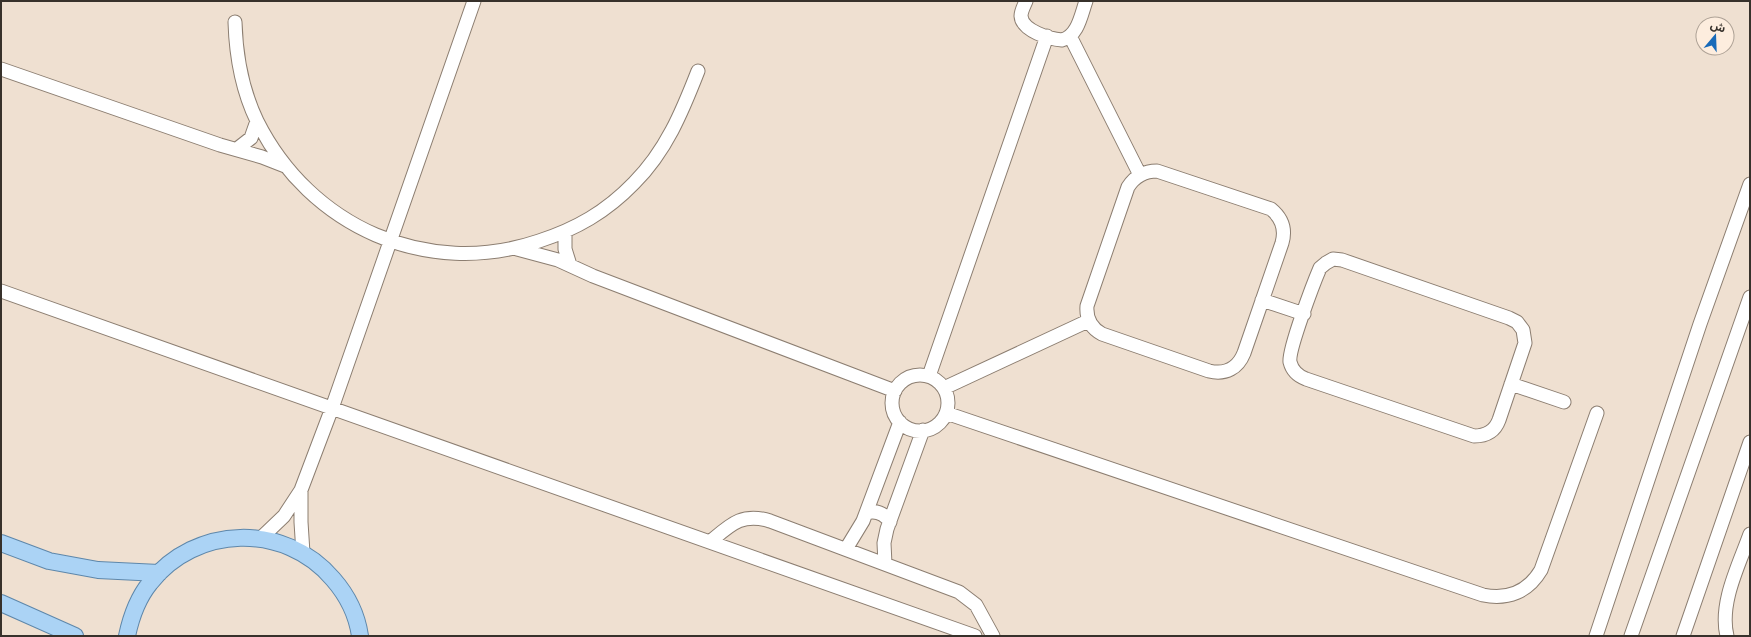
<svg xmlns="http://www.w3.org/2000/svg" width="1751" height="637" viewBox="0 0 1751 637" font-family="'Roboto Condensed','Noto Sans Arabic',sans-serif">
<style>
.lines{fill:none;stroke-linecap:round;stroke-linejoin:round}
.minor-casing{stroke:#8c7e71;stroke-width:15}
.major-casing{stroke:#5e87aa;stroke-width:18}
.minor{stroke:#fff;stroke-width:13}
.major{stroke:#abd3f5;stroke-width:16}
</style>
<rect width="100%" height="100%" fill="#efe0d1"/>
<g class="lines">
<defs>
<path id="minor" d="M1026,1C1024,6 1021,11 1021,16C1022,31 1050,39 1062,40C1078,36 1081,15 1086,1
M235,22C236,56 242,90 257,121C310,227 427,279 539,241C576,229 606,212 634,183C666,151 682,112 698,71
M1070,36L1140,175
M1,69L220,145L262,157L285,166
M237,149L251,138L257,121
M1157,171L1271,209C1282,218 1286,229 1282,243L1244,353C1238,368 1226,375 1209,371L1102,334C1091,328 1086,319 1087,306L1128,187C1135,176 1144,171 1157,171Z
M565,232V249L570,265
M517,249L558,260L593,276L895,391
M1333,259L1342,260L1509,318L1517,322L1523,330L1525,343L1499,420C1495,431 1486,436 1474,436L1306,379C1298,376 1292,370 1290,362C1288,350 1314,282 1320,268L1326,263Z
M1,291L975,636
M1262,300L1304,314
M892 403a28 28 0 1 1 56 0a28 28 0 1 1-56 0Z
M929,376L1047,36
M1511,384L1564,402
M944,388L1088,321
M946,413L1483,595C1508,600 1528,592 1541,570L1597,413
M301,492V522L303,553
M866,513C876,510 884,513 890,522
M261,538L284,516L301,490L332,408L474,1
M710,542C730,525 742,512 770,521L959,592L976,605L993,636
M846,549L863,521L900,422
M885,564L884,543L887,529L923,430
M1596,636L1700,324L1750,184
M1631,636L1750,297
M1683,636L1750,442
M1727,636C1719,603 1739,565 1750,534"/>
<path id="major" d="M1,543L49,561L98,570L159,573
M1,603L75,636
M127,636C131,617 137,599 150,583C195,525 285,522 333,579C347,595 357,615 360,636"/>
</defs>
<!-- minor casing -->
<use href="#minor" class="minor-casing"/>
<!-- major casing -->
<use href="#major" class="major-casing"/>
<!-- minor -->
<use href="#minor" class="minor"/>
<!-- major -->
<use href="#major" class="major"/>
</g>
<!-- border -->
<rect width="1751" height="637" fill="none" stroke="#37312b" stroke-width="4"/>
<!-- north arrow -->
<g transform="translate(1715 36) rotate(19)"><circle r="19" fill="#fdedde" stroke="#aea296"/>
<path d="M0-3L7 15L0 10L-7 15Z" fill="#186ab9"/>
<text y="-6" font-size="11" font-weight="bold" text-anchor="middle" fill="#37312b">ش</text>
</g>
</svg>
